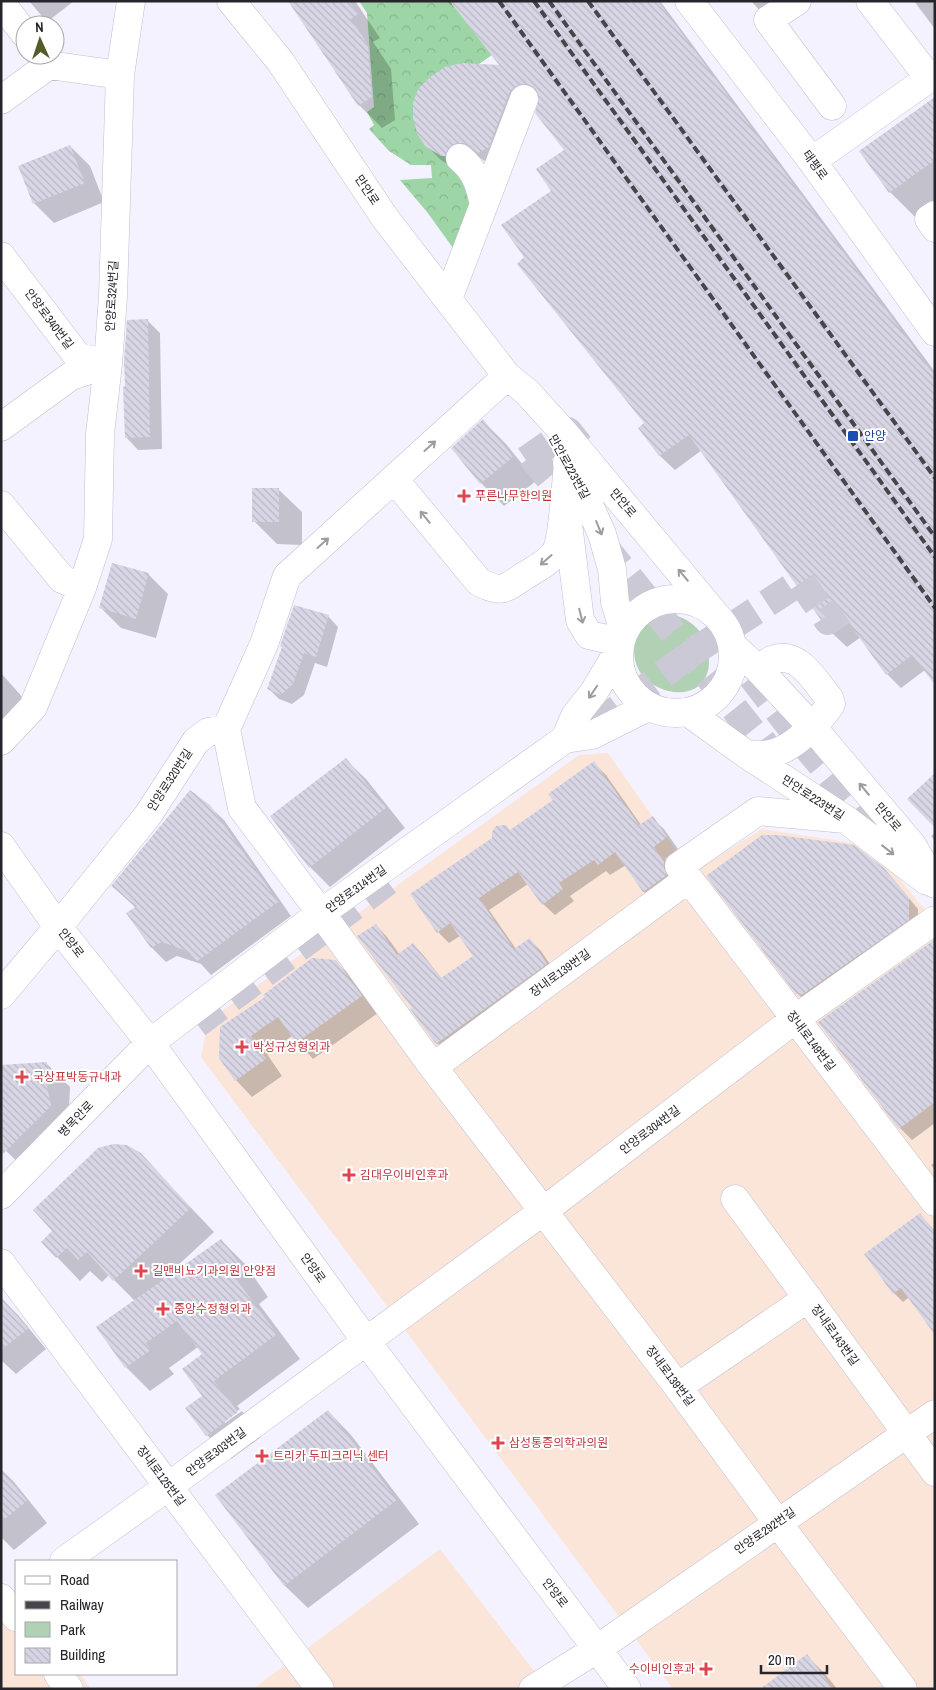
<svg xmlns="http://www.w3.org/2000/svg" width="936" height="1690" viewBox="0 0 936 1690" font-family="'Archivo Narrow','Noto Sans KR',sans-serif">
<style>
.commercial{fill:#fbe5d8}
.green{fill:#b0d1b4}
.forest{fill:url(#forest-crowns)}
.shadow{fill:#0003}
.building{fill:url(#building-back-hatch)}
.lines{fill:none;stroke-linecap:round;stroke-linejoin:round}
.minor-tunnel{stroke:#cbc9d5;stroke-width:28;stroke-dasharray:28 14;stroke-linecap:butt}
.minor-casing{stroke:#c1bfce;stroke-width:29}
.minor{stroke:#fff;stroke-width:28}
.rail{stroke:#46454c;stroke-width:4;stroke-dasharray:8 4;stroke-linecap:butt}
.oneway{stroke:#9d9da0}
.transit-dot{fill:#1a4fb4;stroke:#fff;stroke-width:2}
.health-dot{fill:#e0444e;stroke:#fff;stroke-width:2}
.labels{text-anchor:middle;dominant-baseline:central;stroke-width:4;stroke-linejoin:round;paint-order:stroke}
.street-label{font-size:12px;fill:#26252b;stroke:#fff}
.transit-label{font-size:12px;fill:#164399;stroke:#fff;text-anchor:start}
.health-label{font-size:12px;fill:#be3a42;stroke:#fff;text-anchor:start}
</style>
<defs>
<pattern id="forest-crowns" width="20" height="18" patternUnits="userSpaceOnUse" patternTransform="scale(1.25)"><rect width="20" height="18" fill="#9ed5a6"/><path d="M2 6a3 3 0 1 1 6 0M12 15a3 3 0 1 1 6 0" fill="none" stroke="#88b78f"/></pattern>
<pattern id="building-back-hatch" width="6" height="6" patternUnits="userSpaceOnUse" patternTransform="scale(1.25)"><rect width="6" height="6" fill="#d8d5e5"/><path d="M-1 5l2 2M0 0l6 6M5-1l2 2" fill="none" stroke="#b9b7c5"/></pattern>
</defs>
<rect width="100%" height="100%" fill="#f4f2ff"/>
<!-- commercial -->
<path class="commercial" d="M608,753L692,873L762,829L872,846L935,922V1689H673L201,1057L208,1021L579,755Z
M440,1549L548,1689H253Z
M16,1613V1674H80L91,1689H1V1625Z"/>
<!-- green -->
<path class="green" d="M663,613C692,616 709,634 709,663C709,670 706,679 701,684C685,699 658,692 644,677C628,660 632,628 652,617C655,615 660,614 663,613Z"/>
<!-- forest -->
<path class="forest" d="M359,1H450L492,55L479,64L441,156L453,157L476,200L457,247L453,248L427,212L400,180L432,178L431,165H411L389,151L369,129L374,125L367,112L374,107L367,13Z"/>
<!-- shadow -->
<path class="shadow" d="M29,1H74L47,22Z
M290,1H355L380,38L373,42L391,69L395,120L382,128L359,105Z
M447,1H660L935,372V683L925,670L901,688L887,674L861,637L847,647L832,633L702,450L675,470L660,456L640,428L646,423L526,257L553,191L566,150L540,98L537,97L493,167L479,157H470L457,170L441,160L426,145L502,66L453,3L451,6Z
M751,1H778L762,13Z
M914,1H935V29Z
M935,98V204L916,218L890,192Z
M70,146L90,166L104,202L54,223L34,203Z
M147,320L160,333L162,449L138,450L126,437V388Z
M483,421L506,444L536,481L504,506L481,483L453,448Z
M278,489L302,512V545L277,544L254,521Z
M148,574L168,594L156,638L121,628L101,608Z
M328,616L338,627L327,667L315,663L304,695L292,704L279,699L268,688L283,648Z
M1,673L24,699L4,719H1Z
M346,760L366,779L405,828L330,887L310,867L272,816Z
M594,763L606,775L641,825L652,818L664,829L678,849L665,859L675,875L656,903L644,892L626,865L610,875L606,871L570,896L574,901L555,915L543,904L528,884L489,910L516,949L530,940L541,951L558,976L449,1055L437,1043L376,925L387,937L400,955L413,944L424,956L442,979L475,957L460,936L449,943L438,932L511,831L555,801Z
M209,806L224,820L291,916L211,975L201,964L177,956L166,962L152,948L136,908L112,886Z
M935,833V841L931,836Z
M893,879L918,909V929L807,1003L797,993Z
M934,941L935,1123L912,1140L900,1128L819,1022Z
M335,961L352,978L378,1013L313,1059L292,1036L267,1054L282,1076L252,1097L236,1080L220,1058L266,998Z
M1,1064L3,1067L47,1064L70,1087L69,1109L30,1174L1,1146Z
M140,1154L214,1232L163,1279L164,1281L221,1240L245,1264L268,1297L259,1304L300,1359L237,1406L240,1409L225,1420V1423L242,1411L261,1437L231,1459L207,1435L204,1396V1355L198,1347L169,1368L174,1374L150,1391L126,1367L97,1328L135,1301L109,1275L102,1282L90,1271L80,1281L57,1257Z
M935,1162V1170L931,1165Z
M920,1215L935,1231V1334L909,1297L903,1302L894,1293Z
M1,1298L18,1315L46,1349L16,1374L1,1360Z
M328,1411L351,1435L419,1524L308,1608L284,1585Z
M1,1469L14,1482L47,1523L14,1550L1,1537Z
M807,1656L826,1675L837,1689H777Z"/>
<!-- building -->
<path class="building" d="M288,1H349L358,14L351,19L368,45L372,97L358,106Z
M450,1H658L935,376V685L912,655L886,675L848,622L831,634L689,435L659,456L638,428L644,423L517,264L524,257L501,225L551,191L536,169L564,150L535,113L539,97L536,89L530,85L522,84L514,87L509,93L489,147L478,153L471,146L463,143H456L449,147L445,156H441L425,146L418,135L413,119V103L418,89L430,77L445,67L462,63L499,65Z
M935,97V160L889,193L859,151Z
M70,145L85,183L33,204L18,166Z
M148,319L150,437L125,438L123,387L125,386L124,361L127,320Z
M483,419L513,457L480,484L451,448Z
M252,488H279V522H252Z
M112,563L149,573L136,619L99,608Z
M294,605L329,615L316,657L304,653L293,684L281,695L267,689L282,647L280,646Z
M346,758L386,808L309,868L270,816Z
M594,761L639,825L653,816L667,837L654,847L664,862V868L667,875L643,892L615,852L598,865L594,860L559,883L563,889L542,905L518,872L479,898L514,949L530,938L547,964L436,1044L410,1009L412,1008L357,936L376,924L397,955L413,943L441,978L473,956L450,923L437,933L410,894L492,838V832L496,826L506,825L510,830L553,800L548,794Z
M935,773V828L907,799Z
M190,790L210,805L278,902L196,962L189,952L162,942L151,948L126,913L137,906L111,886Z
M762,835H777L854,845L884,868L909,898V920L803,994H796L706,876Z
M934,940L935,1102L899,1129L818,1022Z
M312,958L336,960L362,996L296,1043L278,1017L251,1036L266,1059L235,1081L219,1058L220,1027L265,997L263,995Z
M47,1062V1085L51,1106L1,1156V1065Z
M113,1144L127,1145L141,1153L191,1208L113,1281L87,1252L78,1260L67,1248L56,1258L41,1242L52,1231L33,1210L98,1148Z
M920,1213L935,1233V1335L901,1288L893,1294L864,1254Z
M221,1239L245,1272L236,1279L277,1334L214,1381L238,1412L206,1436L185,1408L202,1396L182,1369L202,1354L177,1321L146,1343L151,1350L125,1368L96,1327Z
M1,1297L28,1329L1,1350Z
M328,1410L397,1500L284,1586L215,1495Z
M1,1469L27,1501L1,1522Z
M807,1654L833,1689H760Z"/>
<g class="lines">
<!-- minor-tunnel -->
<path class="minor-tunnel" d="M531,456L576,511
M526,460L568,431L580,446
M603,545L769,752L789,738
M752,677L795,733L872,826
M596,725L690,654L801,581L828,621L842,611
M197,1024L391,879"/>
<defs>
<path id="minor" d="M231,1L280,61L385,218L507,376L527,392L566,435L714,613
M689,1L812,161L935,332
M797,1L768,20L832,106
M870,1L929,78
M1,3L25,34
M49,65L120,75
M1,100L49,65L41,55
M460,158C476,171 480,186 484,205
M812,161L935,74
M935,215L929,219L935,228
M1,256L78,357L108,364
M448,299L524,99
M1,427L71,376L108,364
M567,463L589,505L602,534L612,569L615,602L624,632
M394,479L479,582C502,593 503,590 524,576C534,570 548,563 555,553C563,541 566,481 568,464
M1,505L62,579L82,588
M568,524L580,620L589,635L620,642
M619 656a57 57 0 1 1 114 0a57 57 0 1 1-114 0Z
M733,646L759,670L813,728L912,845L935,884
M689,713L746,754L845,819L927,881
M226,729L242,808L321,913L433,1067L678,1387L777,1522L903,1689
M565,739L575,716L594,692L619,650
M1,741L33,707L82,588L98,539L100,434L108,364L113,296L120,75L131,1
M746,754C753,754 762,756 769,754C793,750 818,723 831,704L829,698C815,681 798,649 772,660C767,662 763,667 759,670
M845,819L758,811L679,866L935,1202
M1,846L58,927L150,1043L366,1341L627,1689
M1,995L58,927L148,815L196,741L208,732L226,729L264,644L287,576L507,376
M433,1067L688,879
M1,1195L150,1043L321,913L565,739L592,735L648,707
M735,1199L935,1472
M1,1263L320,1689
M678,1387L808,1298
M64,1561L169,1486L542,1212L795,1019L935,920
M1,1598L16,1617
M58,1674L69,1689
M533,1689L597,1649L935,1414"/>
</defs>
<!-- minor casing -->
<use href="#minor" class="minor-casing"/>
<!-- minor -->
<use href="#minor" class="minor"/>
<!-- rail -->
<path class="rail" d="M499,1L935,608
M534,1L935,557
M549,1L935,537
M588,1L935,478"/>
</g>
<!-- one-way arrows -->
<defs><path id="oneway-shaft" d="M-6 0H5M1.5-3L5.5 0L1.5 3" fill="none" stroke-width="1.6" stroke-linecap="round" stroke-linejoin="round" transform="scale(1.25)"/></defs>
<g class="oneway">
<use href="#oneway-shaft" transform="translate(430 446) rotate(-42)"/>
<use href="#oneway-shaft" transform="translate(425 517) rotate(-129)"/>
<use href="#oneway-shaft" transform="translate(599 528) rotate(68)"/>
<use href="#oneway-shaft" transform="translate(323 543) rotate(-42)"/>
<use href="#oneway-shaft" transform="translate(546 560) rotate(139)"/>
<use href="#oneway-shaft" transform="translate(683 575) rotate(-130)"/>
<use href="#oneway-shaft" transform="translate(581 616) rotate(76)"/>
<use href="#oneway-shaft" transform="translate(593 692) rotate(124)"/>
<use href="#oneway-shaft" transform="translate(864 789) rotate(-130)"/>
<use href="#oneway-shaft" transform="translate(888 850) rotate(38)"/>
</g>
<!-- markers -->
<rect class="transit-dot" x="847" y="430" width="12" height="12" rx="2.5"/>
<g class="health-dot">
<path d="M461.5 488.5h5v5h5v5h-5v5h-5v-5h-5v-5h5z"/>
<path d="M239.5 1039.5h5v5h5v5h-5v5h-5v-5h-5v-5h5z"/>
<path d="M19.5 1069.5h5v5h5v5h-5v5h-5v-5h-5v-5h5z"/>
<path d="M346.5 1167.5h5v5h5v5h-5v5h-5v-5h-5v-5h5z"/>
<path d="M138.5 1263.5h5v5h5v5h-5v5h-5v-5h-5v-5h5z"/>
<path d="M160.5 1301.5h5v5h5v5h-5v5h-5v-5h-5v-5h5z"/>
<path d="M495.5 1435.5h5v5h5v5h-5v5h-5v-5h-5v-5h5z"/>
<path d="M259.5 1448.5h5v5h5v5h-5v5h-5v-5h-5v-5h5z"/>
<path d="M703.5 1661.5h5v5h5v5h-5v5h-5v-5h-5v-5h5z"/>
</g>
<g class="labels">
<!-- street labels -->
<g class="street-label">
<text transform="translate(815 165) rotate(54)">태평로</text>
<text transform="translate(367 190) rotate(56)">만안로</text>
<text transform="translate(112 296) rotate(-87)">안양로324번길</text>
<text transform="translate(49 319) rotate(53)">안양로340번길</text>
<text transform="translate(569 467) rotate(61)">만안로223번길</text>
<text transform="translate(623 503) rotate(50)">만안로</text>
<text transform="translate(170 780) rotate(-57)">안양로320번길</text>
<text transform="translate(813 798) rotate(33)">만안로223번길</text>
<text transform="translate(888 817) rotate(50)">만안로</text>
<text transform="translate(356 889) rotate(-36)">안양로314번길</text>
<text transform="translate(71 943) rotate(52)">안양로</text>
<text transform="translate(560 973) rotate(-36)">장내로139번길</text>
<text transform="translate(811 1041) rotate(53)">장내로149번길</text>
<text transform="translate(76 1119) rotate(-46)">병목안로</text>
<text transform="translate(650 1130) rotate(-37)">안양로304번길</text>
<text transform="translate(313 1268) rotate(54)">안양로</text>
<text transform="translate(835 1335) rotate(54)">장내로143번길</text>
<text transform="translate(670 1376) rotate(53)">장내로139번길</text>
<text transform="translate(216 1452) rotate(-37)">안양로303번길</text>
<text transform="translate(161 1476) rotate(53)">장내로125번길</text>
<text transform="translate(765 1531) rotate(-35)">안양로292번길</text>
<text transform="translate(555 1593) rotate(53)">안양로</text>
</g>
<!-- transit labels -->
<g class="transit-label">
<text x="864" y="436">안양</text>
</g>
<!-- health labels -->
<g class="health-label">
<text x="475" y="496">푸른나무한의원</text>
<text x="253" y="1047">박성규성형외과</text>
<text x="33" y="1077">국상표박동규내과</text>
<text x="360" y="1175">김대우이비인후과</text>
<text x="152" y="1271">길맨비뇨기과의원 안양점</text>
<text x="174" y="1309">중앙수정형외과</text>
<text x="509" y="1443">삼성통증의학과의원</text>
<text x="273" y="1456">트리카 두피크리닉 센터</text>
<text x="695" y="1669" text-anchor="end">수이비인후과</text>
</g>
</g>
<!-- border -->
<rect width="936" height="1690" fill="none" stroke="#26252b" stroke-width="5"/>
<!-- legend -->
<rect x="15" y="1560" width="162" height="115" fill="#ffffff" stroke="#a8a8aa"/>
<rect x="25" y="1576" width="25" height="8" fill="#ffffff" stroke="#a8a8aa"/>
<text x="60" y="1585" font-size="15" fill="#26252b">Road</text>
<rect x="25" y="1601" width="25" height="8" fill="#46454c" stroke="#a8a8aa"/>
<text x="60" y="1610" font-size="15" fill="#26252b">Railway</text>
<rect x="25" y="1622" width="25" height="15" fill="#b0d1b4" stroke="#a8a8aa"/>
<text x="60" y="1635" font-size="15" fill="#26252b">Park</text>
<rect x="25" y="1648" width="25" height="15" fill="url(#building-back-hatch)" stroke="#a8a8aa"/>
<text x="60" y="1660" font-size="15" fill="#26252b">Building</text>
<!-- north arrow -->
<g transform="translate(40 40) rotate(357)"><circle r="24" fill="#ffffff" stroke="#a8a8aa"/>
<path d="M0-4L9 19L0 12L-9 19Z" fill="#545b29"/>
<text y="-8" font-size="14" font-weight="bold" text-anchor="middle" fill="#26252b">N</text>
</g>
<!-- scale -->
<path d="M761 1665v8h66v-8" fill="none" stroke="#26252b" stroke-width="2.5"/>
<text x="768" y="1665" font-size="15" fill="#26252b" stroke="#ffffff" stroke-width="4" paint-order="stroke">20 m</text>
</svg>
